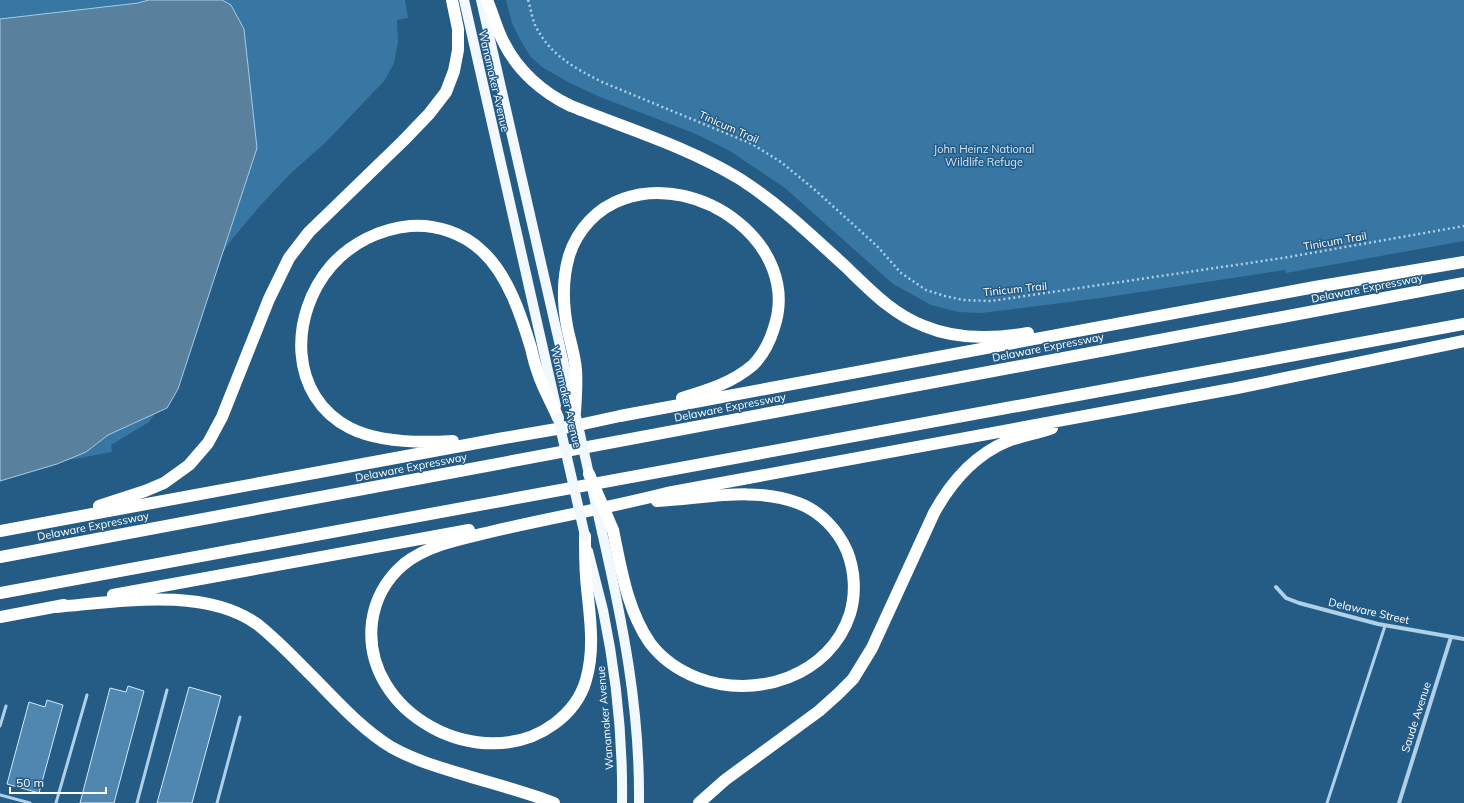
<svg xmlns="http://www.w3.org/2000/svg" width="1464" height="803" viewBox="0 0 1464 803" font-family="Mulish,sans-serif">
<style>
.green{fill:#3876a3}
.water{fill:#59809d;stroke:#a2cdea}
.building{fill:#5087b0;stroke:#d2e8f7}
.lines{fill:none;stroke-linecap:round;stroke-linejoin:round}
.path{stroke:#aed0e9;stroke-width:2.5;stroke-dasharray:2 3;stroke-linecap:butt}
.service{stroke:#aed0e9;stroke-width:3}
.minor{stroke:#aed0e9;stroke-width:4}
.primary{stroke:#f1f8fe;stroke-width:10}
.motorway{stroke:#fff;stroke-width:12}
.primary-bridge{stroke:#f1f8fe;stroke-width:10}
.motorway-bridge{stroke:#fff;stroke-width:12}
.labels{text-anchor:middle;dominant-baseline:central;stroke-width:3;stroke-linejoin:round;paint-order:stroke}
.street-label{font-size:11px;fill:#fff;stroke:#245c86}
.park-label{font-size:11px;fill:#d2e8f7;stroke:#245c86}
</style>
<rect width="100%" height="100%" fill="#245c86"/>
<!-- green -->
<path class="green" d="M0,0H405L408,18L397,20L398,42L394,63L385,80L325,143L291,173L260,206L233,238L213,266L168,395L149,422L111,445L112,452L0,473Z
M506,0H1464V241L1286,273L1285,270L1101,298L981,313L958,312L931,305L893,284L785,188L730,151L696,134L600,97L568,82L542,67L530,56L520,39L512,23Z"/>
<!-- water -->
<path class="water" d="M149,0H222L231,5L244,29L257,148L178,389L167,408L108,435L86,452L57,464L0,481V19L138,3Z"/>
<!-- building -->
<path class="building" d="M128,686L144,691L114,803H80L110,688L126,692Z
M189,687L221,696L192,803H157Z
M47,700L63,705L39,793L7,784L29,702L45,707Z"/>
<g class="lines">
<!-- path -->
<path class="path" d="M528,0C531,9 532,19 536,27C551,56 575,68 602,82L752,144L781,162L815,190L877,246L901,273L926,290L945,296L963,300L991,301L1283,258L1464,226"/>
<!-- service -->
<path class="service" d="M0,726L6,706
M0,795L30,803
M56,803L87,695
M137,803L167,690
M217,803L240,717
M1327,803L1385,626"/>
<!-- minor -->
<path class="minor" d="M1276,587L1286,598L1299,603L1378,624L1464,639
M1399,803L1451,637"/>
<!-- primary -->
<path class="primary" d="M464,0L556,406
M481,0L573,403
M602,532C623,624 640,708 639,803
M588,551C593,571 598,590 603,610C616,673 623,738 622,803"/>
<!-- motorway -->
<path class="motorway" d="M487,0C493,14 497,30 504,43C518,71 543,93 571,106C628,129 688,147 740,179C779,204 811,235 845,266C869,289 892,314 924,326C957,340 993,339 1028,333
M575,412C576,398 577,384 576,370C575,357 571,344 568,331C563,307 562,280 569,256C577,230 597,208 623,199C699,171 802,245 774,328C770,341 763,355 753,365C732,383 708,390 682,398
M453,441C421,443 380,443 350,428C288,396 289,315 331,266C351,243 380,229 410,226C436,224 463,233 482,251C508,275 521,315 531,348C533,357 535,365 538,373C543,389 552,403 558,418
M99,506L145,491L164,483L189,465L208,443L222,417L269,299L289,258L309,232L403,141L429,114L446,92L454,71L458,50V29L452,0
M613,530C621,568 627,610 650,643C662,659 680,671 698,678C756,700 830,676 850,614C856,594 855,571 847,551C838,530 820,511 798,503C753,486 703,499 657,501
M0,531L504,438L574,426L620,416L1315,287L1464,262
M585,536C585,553 585,571 587,588C590,618 595,649 586,680C581,698 569,713 554,724C482,777 361,714 372,622C375,600 386,579 404,564C428,545 461,539 490,532C549,518 608,508 667,493L1237,388L1464,341
M0,557L1464,283
M0,593L1464,324
M113,595L469,530
M56,607C117,602 203,586 257,624C276,639 293,657 310,674C335,699 360,728 391,747C412,759 435,766 458,773C490,783 523,791 554,803
M0,617L64,605
M699,803L725,780L819,711L838,694L853,679L872,648L934,513C951,482 974,455 1008,441C1022,436 1038,433 1052,428"/>
<!-- primary-bridge -->
<path class="primary-bridge" d="M575,412L602,532
M558,418L585,536"/>
<!-- motorway-bridge -->
<path class="motorway-bridge" d="M589,474L613,530"/>
</g>
<g class="labels">
<!-- street labels -->
<g class="street-label">
<text transform="translate(494 81) rotate(77)">Wanamaker Avenue</text>
<text transform="translate(729 127) rotate(24)">Tinicum Trail</text>
<text transform="translate(1335 241) rotate(-10)">Tinicum Trail</text>
<text transform="translate(1367 288) rotate(-11)">Delaware Expressway</text>
<text transform="translate(1015 289) rotate(-6)">Tinicum Trail</text>
<text transform="translate(1048 347) rotate(-11)">Delaware Expressway</text>
<text transform="translate(566 397) rotate(77)">Wanamaker Avenue</text>
<text transform="translate(730 407) rotate(-11)">Delaware Expressway</text>
<text transform="translate(411 467) rotate(-11)">Delaware Expressway</text>
<text transform="translate(93 526) rotate(-11)">Delaware Expressway</text>
<text transform="translate(1369 611) rotate(13)">Delaware Street</text>
<text transform="translate(1416 717) rotate(-72)">Saude Avenue</text>
<text transform="translate(605 718) rotate(-95)">Wanamaker Avenue</text>
</g>
<!-- park labels -->
<g class="park-label">
<text x="984" y="149">John Heinz National<tspan x="984" dy="13">Wildlife Refuge</tspan></text>
</g>
</g>
<!-- scale -->
<path d="M10 787v6h96v-6" fill="none" stroke="#ffffff" stroke-width="2"/>
<text x="16" y="787" font-size="12" fill="#ffffff" stroke="#245c86" stroke-width="3" paint-order="stroke">50 m</text>
</svg>
